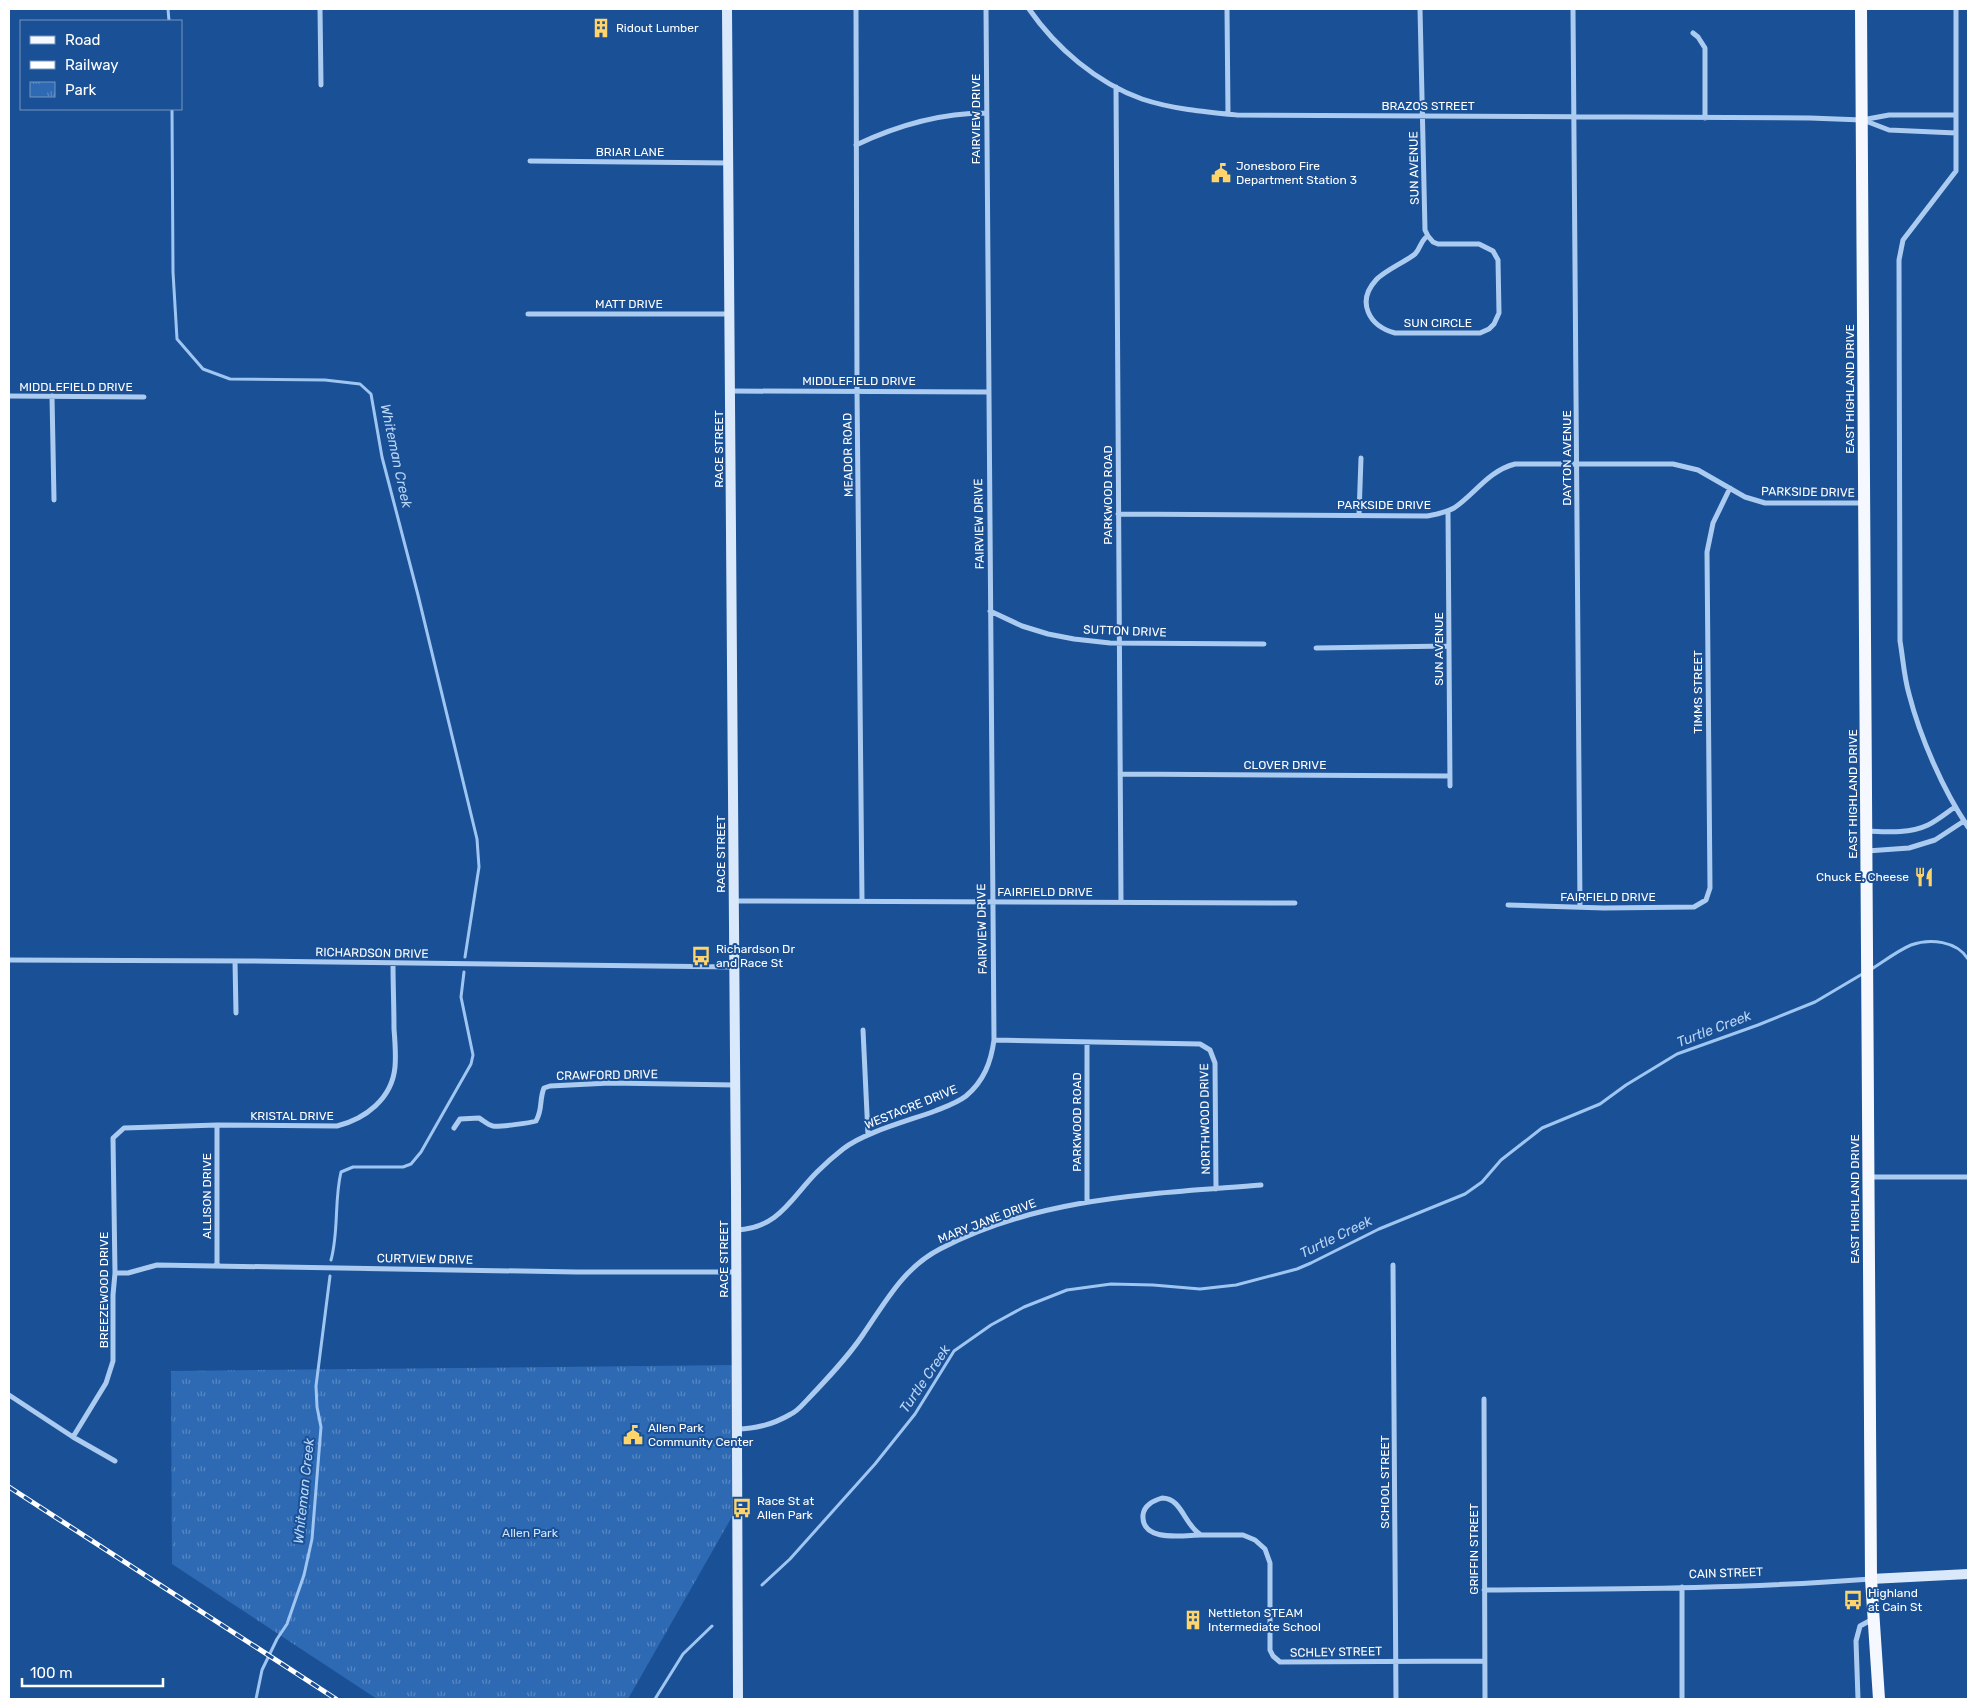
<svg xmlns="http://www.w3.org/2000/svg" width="1977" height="1708" viewBox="0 0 1977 1708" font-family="Rubik,sans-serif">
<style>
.park{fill:url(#park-tufts)}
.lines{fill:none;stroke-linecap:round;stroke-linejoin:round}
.stream{stroke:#9fc6f2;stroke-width:3}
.street{stroke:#accbf0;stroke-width:5}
.secondary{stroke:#dae8fb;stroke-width:10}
.primary{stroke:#f5f9ff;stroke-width:12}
.rail-casing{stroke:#fff;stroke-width:5}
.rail{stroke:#1a5095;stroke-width:3;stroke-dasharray:9;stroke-linecap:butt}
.labels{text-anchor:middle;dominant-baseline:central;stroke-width:4;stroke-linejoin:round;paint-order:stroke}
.poi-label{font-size:12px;fill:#fff;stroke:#1a5095;text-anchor:start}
.street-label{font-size:12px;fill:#fff;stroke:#1a5095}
.park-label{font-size:12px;fill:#d3e5fb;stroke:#1a5095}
.water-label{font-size:14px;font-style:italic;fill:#b9d5f6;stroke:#1a5095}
</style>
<defs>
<pattern id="park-tufts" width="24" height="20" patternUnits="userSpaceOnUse" patternTransform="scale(1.25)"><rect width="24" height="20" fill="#2e6ab3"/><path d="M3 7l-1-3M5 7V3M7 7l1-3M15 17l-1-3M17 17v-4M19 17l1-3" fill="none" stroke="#5888c2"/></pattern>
</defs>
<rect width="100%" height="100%" fill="#1a5095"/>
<!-- park -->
<path class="park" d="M737,1365V1508L628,1699H377L172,1564L171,1371Z"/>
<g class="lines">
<!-- stream -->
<path class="stream" d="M168,9L169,21
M172,109L173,272L177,339L203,369L230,379L325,380L360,384L371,394L382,457L418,595L477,839L479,867L465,957
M1870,970C1883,962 1897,951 1911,945C1930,938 1957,941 1968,959
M331,1260C339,1231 334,1201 341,1172L353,1167H403L411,1164L421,1152L471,1064L473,1055L461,997L464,972
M762,1585L790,1559L875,1464L915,1414L954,1351L991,1325L1024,1307L1067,1290L1111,1284L1153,1285L1200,1289L1236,1285L1297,1269L1311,1263L1379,1229L1465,1194L1482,1182L1501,1160L1542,1128L1600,1104L1626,1085L1677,1054L1758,1025L1815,1002L1864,973
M256,1699L262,1670L277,1639L287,1624L304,1575L312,1539L321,1427L317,1407L316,1386L330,1276
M655,1699L683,1654L712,1626"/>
<!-- street -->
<path class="street" d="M320,9L321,85
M856,9L857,390L862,901
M1029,9C1056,48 1097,83 1142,99C1172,109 1205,112 1237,115L1810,118L1862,120L1889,115H1956
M1227,9L1228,114
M1420,9L1425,230L1428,236
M1573,9L1580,907
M1956,9V171L1903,240L1899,260L1900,641C1903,658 1904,677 1909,694C1920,737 1943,790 1968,827
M1693,33L1698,37L1705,48V118
M1116,87L1121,902
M1863,120L1889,130L1956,133
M856,145C898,125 940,113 986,113
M530,161L729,163
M1428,236L1433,242L1438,244H1479L1493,251L1498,260L1499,313L1494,324L1489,329L1480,333H1395C1369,326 1356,302 1376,280C1384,271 1405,262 1415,254C1421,248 1421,239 1428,236Z
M528,314H730
M731,391L988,392
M9,396L144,397
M52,396L54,500
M1448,511L1450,786
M1118,514L1427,516C1437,514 1445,513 1454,508C1475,494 1488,471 1515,464H1673L1698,470L1745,497L1765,503H1864
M1359,515L1361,458
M990,611L1022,626L1048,634L1074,639L1110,643L1264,644
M1316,648L1449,646
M1120,774L1450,776
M1867,831C1887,832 1909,834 1928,825C1938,820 1946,813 1955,807
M1867,851L1909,848L1935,840L1964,821
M734,901L1295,903
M1508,905L1604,908L1694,907L1706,900L1710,888L1707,552L1713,523L1730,488
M9,960L248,961L735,967
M235,961L236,1013
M863,1030L868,1135
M994,1040L1200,1044L1210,1050L1215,1063L1216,1189
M1087,1042V1202
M217,1125V1266
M454,1128L460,1119L479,1118C484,1121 488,1125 493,1126C499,1127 530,1123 536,1121C543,1109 539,1100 544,1088L550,1086L610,1083L735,1085
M1869,1177H1968
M737,1230C779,1228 791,1198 817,1172C825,1164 834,1156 843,1149C865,1132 908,1121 935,1111C945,1107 957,1103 966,1096C984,1081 991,1062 994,1040L986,9
M1393,1265L1396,1699
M115,1273H128L157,1265L577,1272H736
M9,1395L73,1437L115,1461
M1484,1399L1485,1699
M737,1429C757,1429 774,1424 791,1414C798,1411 803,1404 808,1399C827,1379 847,1358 862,1336C885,1303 903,1268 940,1249C1039,1197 1151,1194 1261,1185
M73,1437L106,1383L113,1361V1295L115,1273L113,1138L124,1128L217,1125L337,1126C365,1119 392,1099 395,1067C396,1055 395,1041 394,1029C394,1007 393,985 393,963
M1162,1498C1182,1498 1184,1525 1201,1535C1184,1535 1141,1543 1143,1515C1144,1505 1153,1501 1162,1498Z
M1201,1535H1243L1255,1540L1265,1549L1270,1563V1650L1273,1656L1280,1662L1484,1661
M1484,1590C1613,1589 1742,1589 1871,1579
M1682,1699V1587
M1858,1699L1856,1641L1860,1626L1873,1619"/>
<!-- secondary -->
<path class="secondary" d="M727,9L736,1189L738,1699
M1871,1579L1968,1574"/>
<!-- primary -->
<path class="primary" d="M1861,9L1871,1579L1879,1699"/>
<defs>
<path id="rail" d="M9,1487L336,1699"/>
</defs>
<!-- rail casing -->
<use href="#rail" class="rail-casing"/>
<!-- rail -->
<use href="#rail" class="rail"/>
</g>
<!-- icons -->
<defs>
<symbol id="building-bare" viewBox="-9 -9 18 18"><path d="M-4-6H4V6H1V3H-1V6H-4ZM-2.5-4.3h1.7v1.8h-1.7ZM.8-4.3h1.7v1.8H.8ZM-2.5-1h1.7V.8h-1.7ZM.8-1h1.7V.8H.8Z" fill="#ffd46b" stroke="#1a5095" stroke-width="2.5" paint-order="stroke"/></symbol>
<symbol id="civic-bare" viewBox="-9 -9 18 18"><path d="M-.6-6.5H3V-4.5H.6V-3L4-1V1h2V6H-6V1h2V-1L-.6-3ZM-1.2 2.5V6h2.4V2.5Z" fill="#ffd46b" stroke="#1a5095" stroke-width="2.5" paint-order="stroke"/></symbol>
<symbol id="restaurant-bare" viewBox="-9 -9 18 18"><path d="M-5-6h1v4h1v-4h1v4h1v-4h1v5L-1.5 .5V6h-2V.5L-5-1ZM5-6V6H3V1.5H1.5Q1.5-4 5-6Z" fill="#ffd46b" stroke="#1a5095" stroke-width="2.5" paint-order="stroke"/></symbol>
<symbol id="bus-bare" viewBox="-9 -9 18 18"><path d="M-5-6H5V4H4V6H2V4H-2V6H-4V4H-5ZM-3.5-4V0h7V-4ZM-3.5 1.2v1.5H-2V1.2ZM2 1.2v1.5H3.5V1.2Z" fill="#ffd46b" stroke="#1a5095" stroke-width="2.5" paint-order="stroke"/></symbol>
</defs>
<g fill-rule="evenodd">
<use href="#building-bare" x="587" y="14" width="28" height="28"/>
<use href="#civic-bare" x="1207" y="159" width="28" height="28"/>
<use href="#restaurant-bare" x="1910" y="863" width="28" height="28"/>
<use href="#bus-bare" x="687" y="942" width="28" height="28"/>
<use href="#civic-bare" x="619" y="1421" width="28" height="28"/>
<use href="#bus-bare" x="728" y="1494" width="28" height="28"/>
<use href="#bus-bare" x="1839" y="1586" width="28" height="28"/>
<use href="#building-bare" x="1179" y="1606" width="28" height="28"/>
</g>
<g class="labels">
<!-- poi labels -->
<g class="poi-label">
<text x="616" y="28">Ridout Lumber</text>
<text x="1236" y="166">Jonesboro Fire<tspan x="1236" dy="14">Department Station 3</tspan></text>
<text x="1909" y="877" text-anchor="end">Chuck E. Cheese</text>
<text x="716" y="949">Richardson Dr<tspan x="716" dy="14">and Race St</tspan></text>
<text x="648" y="1428">Allen Park<tspan x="648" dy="14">Community Center</tspan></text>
<text x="757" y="1501">Race St at<tspan x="757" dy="14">Allen Park</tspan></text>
<text x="1868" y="1593">Highland<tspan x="1868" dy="14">at Cain St</tspan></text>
<text x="1208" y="1613">Nettleton STEAM<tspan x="1208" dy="14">Intermediate School</tspan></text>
</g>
<!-- street labels -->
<g class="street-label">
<text x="1428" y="106">BRAZOS STREET</text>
<text transform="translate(976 119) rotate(-90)">FAIRVIEW DRIVE</text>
<text x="630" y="152">BRIAR LANE</text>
<text transform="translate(1414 168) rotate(-91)">SUN AVENUE</text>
<text x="629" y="304">MATT DRIVE</text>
<text x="1438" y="323">SUN CIRCLE</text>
<text x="859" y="381">MIDDLEFIELD DRIVE</text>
<text x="76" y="387">MIDDLEFIELD DRIVE</text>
<text transform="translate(1850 389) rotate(-90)">EAST HIGHLAND DRIVE</text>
<text transform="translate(719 449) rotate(-90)">RACE STREET</text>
<text transform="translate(848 455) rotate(-91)">MEADOR ROAD</text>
<text transform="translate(1567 458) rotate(-90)">DAYTON AVENUE</text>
<text transform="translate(1808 492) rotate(1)">PARKSIDE DRIVE</text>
<text transform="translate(1108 495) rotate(-90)">PARKWOOD ROAD</text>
<text x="1384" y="505">PARKSIDE DRIVE</text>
<text transform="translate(979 524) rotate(-91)">FAIRVIEW DRIVE</text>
<text transform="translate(1125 631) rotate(2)">SUTTON DRIVE</text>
<text transform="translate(1439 649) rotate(-90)">SUN AVENUE</text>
<text transform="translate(1698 692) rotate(-90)">TIMMS STREET</text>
<text x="1285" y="765">CLOVER DRIVE</text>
<text transform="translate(1853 794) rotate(-90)">EAST HIGHLAND DRIVE</text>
<text transform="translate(721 854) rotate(-90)">RACE STREET</text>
<text x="1045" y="892">FAIRFIELD DRIVE</text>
<text x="1608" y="897">FAIRFIELD DRIVE</text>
<text transform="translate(982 929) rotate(-91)">FAIRVIEW DRIVE</text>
<text transform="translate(372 953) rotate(1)">RICHARDSON DRIVE</text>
<text transform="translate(607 1075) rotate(-1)">CRAWFORD DRIVE</text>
<text transform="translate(911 1107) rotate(-22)">WESTACRE DRIVE</text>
<text x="292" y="1116">KRISTAL DRIVE</text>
<text transform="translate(1205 1119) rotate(-91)">NORTHWOOD DRIVE</text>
<text transform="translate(1077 1122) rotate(-90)">PARKWOOD ROAD</text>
<text transform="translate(207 1196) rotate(-90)">ALLISON DRIVE</text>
<text transform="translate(1855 1199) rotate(-90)">EAST HIGHLAND DRIVE</text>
<text transform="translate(987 1221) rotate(-21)">MARY JANE DRIVE</text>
<text transform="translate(425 1259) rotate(1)">CURTVIEW DRIVE</text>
<text transform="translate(724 1259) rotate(-90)">RACE STREET</text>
<text transform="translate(104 1290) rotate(-90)">BREEZEWOOD DRIVE</text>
<text transform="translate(1385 1482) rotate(-90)">SCHOOL STREET</text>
<text transform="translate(1474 1549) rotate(-90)">GRIFFIN STREET</text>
<text transform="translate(1726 1573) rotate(-2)">CAIN STREET</text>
<text transform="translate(1336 1652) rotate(-1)">SCHLEY STREET</text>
</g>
<!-- park labels -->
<g class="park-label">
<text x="530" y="1533">Allen Park</text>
</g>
<!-- water labels -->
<g class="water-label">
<text transform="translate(396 456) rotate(78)">Whiteman Creek</text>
<text transform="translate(1714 1029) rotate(-21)">Turtle Creek</text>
<text transform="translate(1336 1237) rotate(-26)">Turtle Creek</text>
<text transform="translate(925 1379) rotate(-56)">Turtle Creek</text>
<text transform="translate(304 1491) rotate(-84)">Whiteman Creek</text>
</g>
</g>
<!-- border -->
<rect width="1977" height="1708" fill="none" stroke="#ffffff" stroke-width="20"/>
<!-- legend -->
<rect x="20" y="20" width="162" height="90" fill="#1a5095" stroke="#7696bf"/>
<rect x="30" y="36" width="25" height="8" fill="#f5f9ff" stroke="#7696bf"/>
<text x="65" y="45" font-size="15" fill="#ffffff">Road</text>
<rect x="30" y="61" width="25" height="8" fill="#ffffff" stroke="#7696bf"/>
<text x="65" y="70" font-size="15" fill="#ffffff">Railway</text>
<rect x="30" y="82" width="25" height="15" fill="url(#park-tufts)" stroke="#7696bf"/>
<text x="65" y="95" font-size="15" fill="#ffffff">Park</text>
<!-- scale -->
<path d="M22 1678v8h141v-8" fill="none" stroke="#ffffff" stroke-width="2.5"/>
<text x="30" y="1678" font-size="15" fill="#ffffff" stroke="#1a5095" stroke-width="4" paint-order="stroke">100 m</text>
</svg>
